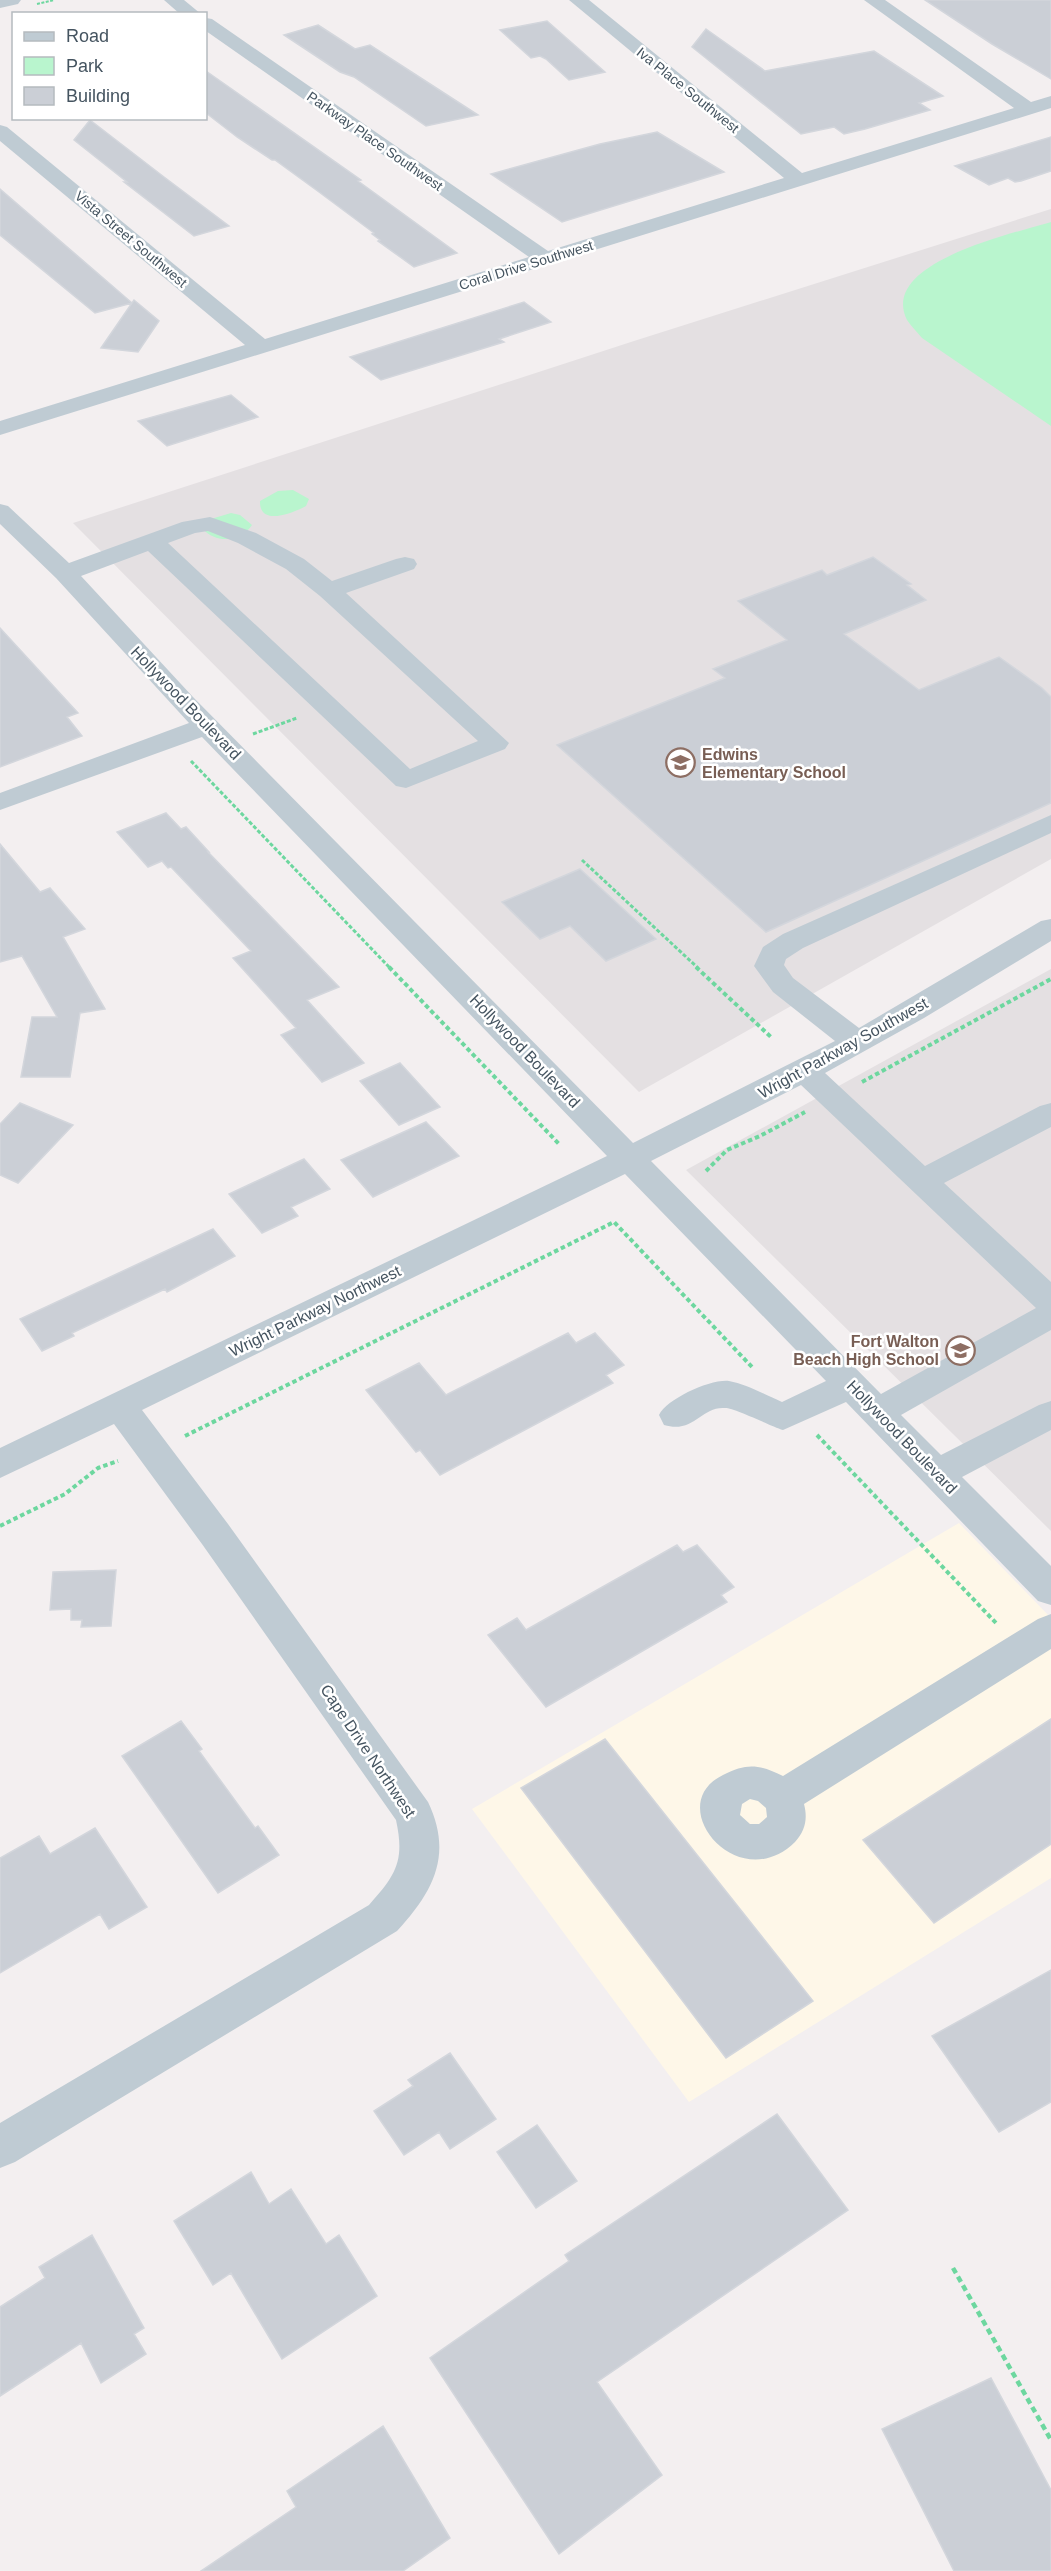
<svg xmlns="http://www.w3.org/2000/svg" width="1051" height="2571" viewBox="0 0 1051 2571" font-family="Arial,sans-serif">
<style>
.commercial{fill:#fef7e8}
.education{fill:#e4e0e2}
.green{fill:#b9f5ce}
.building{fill:#cbcfd6;stroke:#d3d6dc;stroke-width:1.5}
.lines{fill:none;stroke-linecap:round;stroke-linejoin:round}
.path-far3{stroke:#6dd79f;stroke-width:2;stroke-dasharray:3 1.5;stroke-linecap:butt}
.path-far2{stroke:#6dd79f;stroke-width:3;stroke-dasharray:4 2;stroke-linecap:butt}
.path-far1{stroke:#6dd79f;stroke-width:4;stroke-dasharray:4.5 3;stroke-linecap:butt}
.path{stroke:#6dd79f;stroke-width:4.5;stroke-dasharray:6 4;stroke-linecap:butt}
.minor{fill:#bfcbd3;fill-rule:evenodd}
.labels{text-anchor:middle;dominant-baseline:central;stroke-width:5;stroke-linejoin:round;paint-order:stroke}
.far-street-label{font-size:14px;fill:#455460;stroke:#fff}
.street-label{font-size:16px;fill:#455460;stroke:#fff}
.education-label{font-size:16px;font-weight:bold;fill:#785e54;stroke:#fff;text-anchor:start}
</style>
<rect width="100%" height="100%" fill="#f3eff0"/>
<!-- commercial -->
<path class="commercial" d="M959,1523L1051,1618V1878L689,2102L472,1809Z"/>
<!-- education -->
<path class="education" d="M1051,209V859L639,1092L73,523L634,341Z
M1051,969V1531L686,1170Z"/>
<!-- green -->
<path class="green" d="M1051,222V426L922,338C917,332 911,326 907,320C878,262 1016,233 1051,222Z
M293,490L309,499L306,506C293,513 259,527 260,501L278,491Z
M231,513L240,515L252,525C241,542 216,544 203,529L211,519Z"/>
<!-- building -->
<path class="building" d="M925,0H1051V79L992,44Z
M547,21L605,72L569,80L546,59L540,56L531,58L500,30Z
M318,25L355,49L370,45L478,115L426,126L354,77L340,72L284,35Z
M706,29L765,71L874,51L943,96L919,103L930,110L865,129L844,134L834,127L801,134L692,47Z
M206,71L361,180L358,181L457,253L414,267L378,241L380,240L372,234L374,233L319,192L275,160H272L237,137L206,113Z
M90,120L164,177L229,226L194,236L124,182H127L74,140Z
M657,132L724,172L562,222L491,174L600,144Z
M1051,137V171L1021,181L1015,182L1008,178L989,185L955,166Z
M0,189L132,303L134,300L159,321L138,352L101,348L132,303L95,313L0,235Z
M524,302L551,322L499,339L504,342L381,380L350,357Z
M231,395L258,417L167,446L138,421Z
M873,557L911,584L907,585L926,600L844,634L919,690L999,657L1042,688L1051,697V803L766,932L557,745L725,678L713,669L787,640L738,601L822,570L827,575Z
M0,628L78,713L67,717L82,736L0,767Z
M166,813L181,829L186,827L209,852H208L339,987L307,1000L364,1063L322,1082L281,1035L296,1028L233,958L251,951L171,867L168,868L162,861L148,867L117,832Z
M0,844L40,892L50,888L85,929L63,937L105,1009L80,1013L70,1077H21L32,1017H57L22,956L0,962Z
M580,869L656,939L606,961L570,926L540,939L502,902Z
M400,1063L440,1107L399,1125L360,1081Z
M20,1103L73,1125L18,1183L0,1175V1124Z
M426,1122L459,1156L373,1197L341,1160Z
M304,1159L330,1189L291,1207L298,1216L262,1233L229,1194Z
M213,1229L235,1256L167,1292L165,1289L72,1333L74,1336L42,1351L20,1319Z
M568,1333L576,1343L595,1333L624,1365L606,1375L613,1383L440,1475L420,1450L416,1452L366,1390L419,1363L446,1395Z
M677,1545L683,1552L697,1545L734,1587L721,1595L727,1602L546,1707L488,1635L517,1618L526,1630Z
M116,1570L111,1626L81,1627L82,1620H71V1609L50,1610L53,1572Z
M1051,1719V1844L934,1923L863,1840Z
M181,1721L202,1749L199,1751L255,1828L258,1826L279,1855L218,1893L122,1756Z
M605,1739L813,2001L726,2058L521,1788Z
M95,1828L147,1907L109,1929L100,1914L0,1973V1858L39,1836L50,1854Z
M1051,1970V2102L999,2132L932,2036Z
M450,2053L496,2119L450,2149L439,2132L404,2155L374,2111L413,2086L408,2080Z
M777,2114L848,2210L597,2382L662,2475L559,2554L430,2358L569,2261L565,2255Z
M537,2125L577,2181L536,2208L497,2152Z
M251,2172L269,2204L291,2189L326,2244L339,2235L377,2296L282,2359L231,2273L213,2285L174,2221Z
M92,2235L144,2328L134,2334L146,2354L101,2383L81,2343L0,2396V2307L45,2278L39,2267Z
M991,2378L1051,2490V2571H954L882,2429Z
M383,2426L450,2538L403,2571H201L296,2507L287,2491Z"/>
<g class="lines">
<!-- path-far3 -->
<path class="path-far3" d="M37,4L54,0"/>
<!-- path-far2 -->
<path class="path-far2" d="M253,734L297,718
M191,761L390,968
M582,860L698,968"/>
<!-- path-far1 -->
<path class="path-far1" d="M389,967L560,1145
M696,967L772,1038
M862,1082L1051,979
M706,1171L727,1150L760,1136L805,1112
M817,1435L996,1623
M185,1436L614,1222L752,1367
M0,1526L65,1494L98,1468L118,1461"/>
<!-- path -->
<path class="path" d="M953,2268L1051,2440"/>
<!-- minor -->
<path class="minor" d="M0,0H21L18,4L0,8Z
M164,0H184L201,14H180Z
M569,0H589L802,173L1014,108L864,0H885L1031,102L1051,96V108L0,435V421L245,345L0,141V125L7,127L265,339L529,257L206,31V18L212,19L548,251L784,178Z
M0,504L8,506L69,563L182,522L210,517L256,533L304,559L332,581L396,559L405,557L414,559L417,564L414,569L346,593L509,743L505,749L406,788L396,786L148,551L81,576L193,697L633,1143L835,1041L773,992L754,966L763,947L783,934L1051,815V833L803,948L786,959L784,965L793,978L859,1028L1041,921L1051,919V941L924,1018L825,1073L925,1166L1040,1106L1051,1103V1127L944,1183L1051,1282V1330L901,1415L941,1455L1039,1405L1051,1401V1430L962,1477L1051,1566V1605L1038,1601L846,1402L783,1430C770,1426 735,1408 725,1408C701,1406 694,1434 664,1425L659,1415C667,1399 710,1379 729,1381C746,1384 766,1395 782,1402L826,1381L625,1174L142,1410L228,1524L428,1802C453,1854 434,1891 397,1931L15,2162L0,2168V2123L369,1905C396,1875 405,1861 396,1820L202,1544L114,1424L0,1478V1448L607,1156L202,737L0,810V793L189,723L56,578L0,524ZM208,531L238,543L286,569L320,596L478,741L410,769L168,543L195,533ZM801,1085L1036,1308L881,1394L651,1161Z
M1051,1614V1649L804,1804C808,1819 805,1831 795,1842C738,1898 661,1805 723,1775C747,1763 758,1764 783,1776L1038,1619ZM750,1799L758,1801L766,1808L767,1817L759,1824H750L740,1815L742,1804Z"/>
</g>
<!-- icons -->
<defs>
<symbol id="school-ring" viewBox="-11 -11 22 22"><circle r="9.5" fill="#fff" stroke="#8d6e63" stroke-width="1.5"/><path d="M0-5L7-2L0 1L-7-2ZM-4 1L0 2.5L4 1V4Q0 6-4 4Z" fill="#8d6e63"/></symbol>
</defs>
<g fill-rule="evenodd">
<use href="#school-ring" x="664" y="746" width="33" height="33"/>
<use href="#school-ring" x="944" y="1334" width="33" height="33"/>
</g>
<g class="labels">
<!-- far-street labels -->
<g class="far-street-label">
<text transform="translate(688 90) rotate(39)">Iva Place Southwest</text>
<text transform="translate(375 141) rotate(35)">Parkway Place Southwest</text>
<text transform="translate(131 239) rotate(40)">Vista Street Southwest</text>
<text transform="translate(526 265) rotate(-17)">Coral Drive Southwest</text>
</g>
<!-- street labels -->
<g class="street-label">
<text transform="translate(186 703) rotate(46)">Hollywood Boulevard</text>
<text transform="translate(843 1048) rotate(-29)">Wright Parkway Southwest</text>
<text transform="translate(525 1051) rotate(46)">Hollywood Boulevard</text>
<text transform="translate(315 1311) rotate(-26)">Wright Parkway Northwest</text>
<text transform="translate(902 1437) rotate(46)">Hollywood Boulevard</text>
<text transform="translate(368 1751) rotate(56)">Cape Drive Northwest</text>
</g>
<!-- education labels -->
<g class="education-label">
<text x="702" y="754">Edwins<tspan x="702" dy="18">Elementary School</tspan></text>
<text x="939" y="1341" text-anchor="end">Fort Walton<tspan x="939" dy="18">Beach High School</tspan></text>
</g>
</g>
<!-- legend -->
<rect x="12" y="12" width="195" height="108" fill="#ffffff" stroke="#b5bbbf" stroke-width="1.5"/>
<rect x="24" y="32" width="30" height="9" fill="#bfcbd3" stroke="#b5bbbf" stroke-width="1.5"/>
<text x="66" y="42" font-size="18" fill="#455460">Road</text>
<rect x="24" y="57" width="30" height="18" fill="#b9f5ce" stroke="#b5bbbf" stroke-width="1.5"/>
<text x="66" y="72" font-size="18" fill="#455460">Park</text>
<rect x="24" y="87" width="30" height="18" fill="#cbcfd6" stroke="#b5bbbf" stroke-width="1.5"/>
<text x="66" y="102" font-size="18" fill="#455460">Building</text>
</svg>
